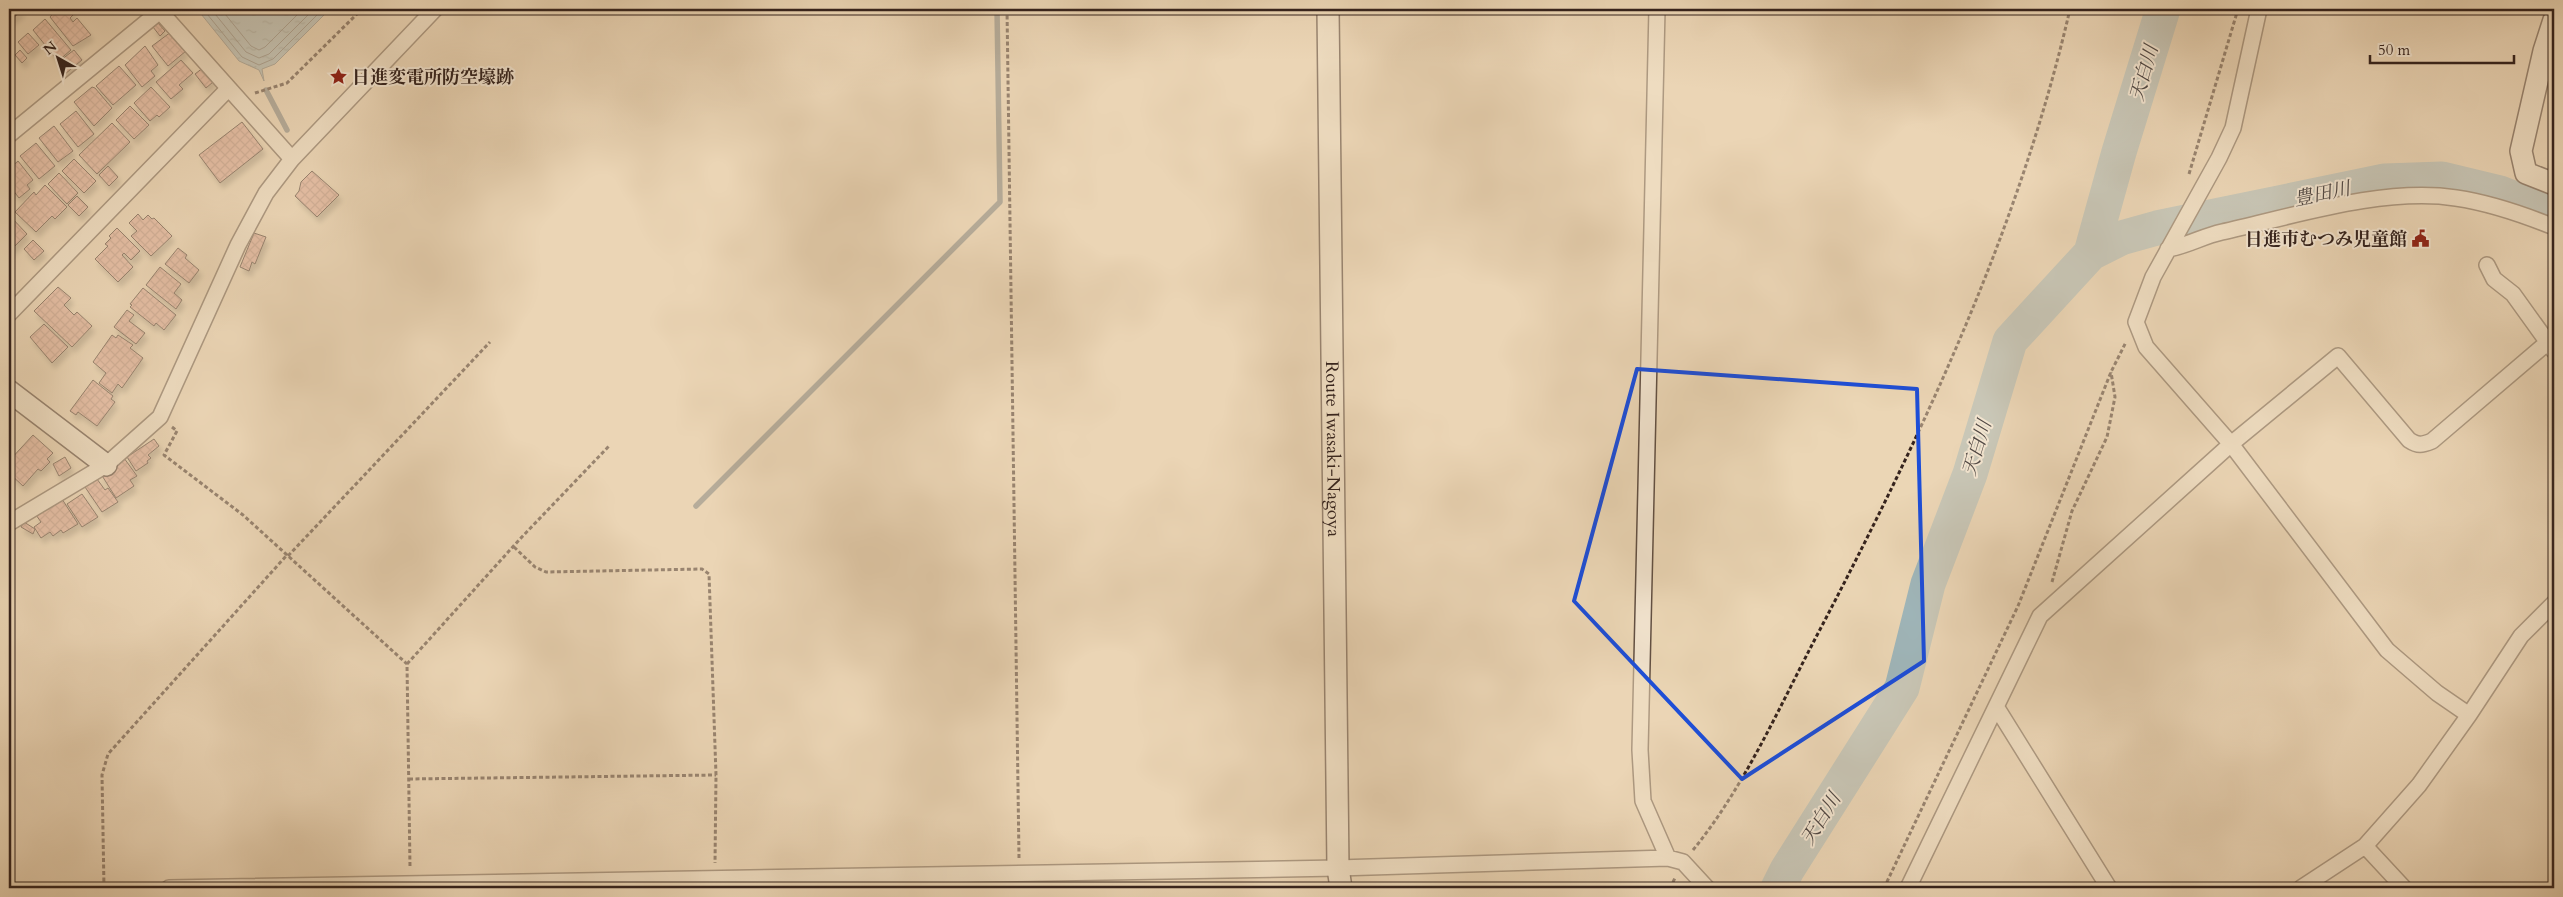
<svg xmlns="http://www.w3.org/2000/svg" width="2563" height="897" viewBox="0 0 2563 897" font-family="Cardo,'Noto Serif JP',serif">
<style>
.water{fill:url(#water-ripples);stroke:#757b7b}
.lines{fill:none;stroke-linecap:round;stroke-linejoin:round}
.shore{stroke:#6a6c6c;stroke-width:1}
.stream{stroke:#757b7b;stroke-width:5.5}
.river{stroke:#9fb6ba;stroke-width:35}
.building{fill:url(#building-cross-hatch);stroke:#35231d;filter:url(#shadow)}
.street-casing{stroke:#625043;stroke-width:18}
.secondary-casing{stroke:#35231d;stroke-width:24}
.path{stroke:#35231d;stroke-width:3;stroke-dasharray:4 2.5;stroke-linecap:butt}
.street{stroke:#f2e4cf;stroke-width:15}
.secondary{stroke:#f2e4cf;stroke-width:21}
.marked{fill:none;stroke:#1d4ed8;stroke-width:4;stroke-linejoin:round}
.labels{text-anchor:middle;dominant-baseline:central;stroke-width:4;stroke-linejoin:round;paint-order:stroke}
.poi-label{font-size:18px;font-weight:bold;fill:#35231d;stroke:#f2e4cf;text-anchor:start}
.street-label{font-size:18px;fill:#35231d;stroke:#f2e4cf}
.water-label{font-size:19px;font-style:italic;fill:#504844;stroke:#f2e4cf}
</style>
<defs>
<pattern id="water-ripples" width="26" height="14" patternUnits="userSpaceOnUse" patternTransform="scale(1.25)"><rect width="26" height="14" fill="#9fb6ba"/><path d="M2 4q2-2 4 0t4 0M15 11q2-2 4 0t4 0" fill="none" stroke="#829497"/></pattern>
<pattern id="building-cross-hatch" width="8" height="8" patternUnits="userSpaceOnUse" patternTransform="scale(1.25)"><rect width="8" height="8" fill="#dea493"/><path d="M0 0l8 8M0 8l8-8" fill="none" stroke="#b58577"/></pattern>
<filter id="shadow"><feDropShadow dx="3" dy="5.5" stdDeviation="2.5" flood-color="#0004"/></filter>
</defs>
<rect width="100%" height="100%" fill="#ebd6b5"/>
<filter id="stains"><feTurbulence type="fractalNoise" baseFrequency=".004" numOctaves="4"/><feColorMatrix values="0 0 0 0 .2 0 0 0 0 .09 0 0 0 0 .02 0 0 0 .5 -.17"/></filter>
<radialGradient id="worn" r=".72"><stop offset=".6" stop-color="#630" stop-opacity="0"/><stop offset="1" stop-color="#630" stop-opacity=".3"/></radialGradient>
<!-- water -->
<path class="water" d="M197,9H330L275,64L262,69L264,81L259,70L239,61Z"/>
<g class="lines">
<!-- shore -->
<path class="shore" d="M203,9L242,57L259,65L273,59L323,9
M211,9L246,52L259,58L269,54L314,9
M221,9L251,46L259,50L265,47L303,9"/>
<!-- stream -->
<path class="stream" d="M266,90L287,130
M696,506L1000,202L997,9"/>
<!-- river -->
<path class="river" d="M2091,253L2121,238L2157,228L2385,181L2442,179L2500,193L2554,214
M1778,888L1787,870L1902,688L1928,584L1970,474L2010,341L2091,253L2119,152L2163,9"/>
</g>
<!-- building -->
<path class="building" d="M9,9H20L22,11L9,21Z
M57,9H70L74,14L70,18L73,22L77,18L91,35L73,46L50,17Z
M45,19L71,50L58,61L33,30Z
M158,23L165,31L160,36L153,27Z
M171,32L186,51L168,66L152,46Z
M28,33L39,45L28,54L18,42Z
M145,46L158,65L151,71L155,76L142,87L125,65Z
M20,50L27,58L22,63L15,55Z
M74,50L82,60L65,74L57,63Z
M181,60L193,73L179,85L183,89L171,99L156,82Z
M119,66L136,85L113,105L96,86Z
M204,67L212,76L213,82L206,88L195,74Z
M92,87L95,88L112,108L94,126L74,102Z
M151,87L170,107L159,117L157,115L150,121L134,103Z
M130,106L149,125L134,139L116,120Z
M76,111L94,134L78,147L60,124Z
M242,122L263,149L220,183L199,155Z
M112,123L130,142L97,174L79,155Z
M54,126L73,151L58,162L39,138Z
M36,143L55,166L39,179L20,156Z
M74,159L96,181L84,193L62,171Z
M18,161L33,180L27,185L30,189L19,198L9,185V169Z
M108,166L118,177L109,186L99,175Z
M312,171L339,195L317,217L295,196L299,191L301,182Z
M59,173L78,193L67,204L48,184Z
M45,185L67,207L55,219L52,216L36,232L15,212L34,192L36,195Z
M77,196L88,207L79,216L68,205Z
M138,214L143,220L148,215L152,219L154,218L172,236L151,256L131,236L137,231L129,223Z
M10,216L27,234L9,252V218Z
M117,228L140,251L131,260L124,253L122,255L133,267L118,282L95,259L108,246L105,244L111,238L109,236Z
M254,233L266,237L255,264L252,262L249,271L240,267Z
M33,240L44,251L34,260L24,249Z
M178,248L187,255L185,258L199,270L189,283L165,264Z
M160,267L181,284L174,293L182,300L176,309L146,285Z
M58,287L71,298L64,305L74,315L77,312L92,326L72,347L34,311Z
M143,288L176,315L164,330L156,323L154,326L130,307L132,305L130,304Z
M127,310L134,315L129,321L145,333L136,344L114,327Z
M44,324L68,347L52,363L30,337Z
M112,335L116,338L118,335L133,345L130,348L143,358L122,388L118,384L112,393L99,383L106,373L93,362Z
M93,380L113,396L111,399L115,402L97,426L78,412L76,415L70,411Z
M33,435L53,453L47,459L50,462L41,471L38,469L23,486L9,473V461Z
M154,439L159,446L148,455L151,458L147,461L148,463L136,471L127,457Z
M65,457L71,468L59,476L53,464Z
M124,458L137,476L130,480L134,486L116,498L101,474Z
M97,479L105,490L108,488L118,502L102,512L85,487Z
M82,494L98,517L82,527L67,504Z
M62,499L78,524L63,533L61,530L53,536L50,532L41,538L34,527L41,522L36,515Z
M24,522L35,529L33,534L21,527Z"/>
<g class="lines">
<defs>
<path id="street" d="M158,9L292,159
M1657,9L1640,750L1643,801L1668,858
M2259,9L2233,128L2219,158L2153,277L2136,322L2146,347L2231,444L2387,650L2437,693L2469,715
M9,135L160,11
M2168,249C2187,246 2203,236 2222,232C2294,216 2383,187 2456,198C2490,203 2522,214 2554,227
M2487,265L2494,279L2513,294L2554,351
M9,314L228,89
M9,523L106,465L160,417L238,245L266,193L292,159L435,9
M1997,708L2109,888
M2365,846L2404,888
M169,888L1338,868L1668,858L1683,862L1707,888
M1908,888L2040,616L2231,444L2338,356L2409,440C2418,446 2422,445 2432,441L2548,342
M2301,888L2365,846L2419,785L2469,715L2521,636L2554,603"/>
<g id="secondary">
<path id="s1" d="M1328,9L1338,868L1341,888"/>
<path d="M2554,20L2544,51L2521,151L2526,173L2554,184"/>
<path d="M9,391L106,465"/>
</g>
</defs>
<!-- street casing -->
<use href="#street" class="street-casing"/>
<!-- secondary casing -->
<use href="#secondary" class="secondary-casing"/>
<!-- path -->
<path class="path" d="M1007,9L1019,858
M255,93L287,83L362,9
M2189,174L2238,9
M172,427L177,431L164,455L243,515L407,664L410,867
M514,547L535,567L546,572L702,569L709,574L716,775L715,863
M288,556L490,342
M2052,582L2072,511L2107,437L2115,397L2111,372
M407,664L519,540L609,446
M409,779L716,775
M1693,850C1743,789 1778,710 1814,641C1920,439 2019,231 2070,9
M104,888L102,775L108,754L287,555
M1670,888L1675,878
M1884,888L2018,606L2111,372L2126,342"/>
<!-- street -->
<use href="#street" class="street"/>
<!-- secondary -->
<use href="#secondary" class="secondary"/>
</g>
<!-- marked area -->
<path d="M0 0H2563V897H0ZM1637,369L1917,389L1924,661L1742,779L1574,601Z" fill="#ebd6b5" fill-opacity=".55" fill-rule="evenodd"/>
<path class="marked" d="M1637,369L1917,389L1924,661L1742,779L1574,601Z"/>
<!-- icons -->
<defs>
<symbol id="sight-bare" viewBox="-9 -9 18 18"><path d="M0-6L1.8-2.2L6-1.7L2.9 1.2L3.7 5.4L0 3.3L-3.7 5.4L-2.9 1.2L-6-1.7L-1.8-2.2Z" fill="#8f2418" stroke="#f2e4cf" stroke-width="2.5" paint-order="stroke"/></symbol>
<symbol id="civic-bare" viewBox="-9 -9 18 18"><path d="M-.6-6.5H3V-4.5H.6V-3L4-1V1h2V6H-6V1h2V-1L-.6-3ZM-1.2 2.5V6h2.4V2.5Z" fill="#8f2418" stroke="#f2e4cf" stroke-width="2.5" paint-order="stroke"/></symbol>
</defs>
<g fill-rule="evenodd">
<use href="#sight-bare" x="326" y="64" width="25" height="25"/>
<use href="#civic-bare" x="2408" y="226" width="25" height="25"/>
</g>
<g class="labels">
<!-- poi labels -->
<g class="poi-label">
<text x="352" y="77">日進変電所防空壕跡</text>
<text x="2407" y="239" text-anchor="end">日進市むつみ児童館</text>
</g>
<!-- street labels -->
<g class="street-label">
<text stroke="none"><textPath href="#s1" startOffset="440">Route Iwasaki-Nagoya</textPath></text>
</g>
<!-- water labels -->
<g class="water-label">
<text transform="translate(2144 73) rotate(-74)">天白川</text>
<text transform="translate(2322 194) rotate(-12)">豊田川</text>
<text transform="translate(1977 448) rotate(-73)">天白川</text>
<text transform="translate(1821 819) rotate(-58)">天白川</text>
</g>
</g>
<!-- margin -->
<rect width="2563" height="897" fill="none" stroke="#ebd6b5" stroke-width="30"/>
<rect x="10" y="10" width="2543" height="877" fill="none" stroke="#35231d" stroke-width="2.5"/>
<rect x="15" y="15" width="2533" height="867" fill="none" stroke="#35231d"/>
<!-- north arrow -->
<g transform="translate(58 58) rotate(321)" stroke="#f2e4cf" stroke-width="4" paint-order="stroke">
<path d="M0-4L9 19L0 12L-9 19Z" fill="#35231d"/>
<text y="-8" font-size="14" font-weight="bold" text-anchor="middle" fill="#35231d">N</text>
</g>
<!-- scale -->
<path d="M2370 55v8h144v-8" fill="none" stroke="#35231d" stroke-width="2.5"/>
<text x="2378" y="55" font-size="15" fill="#35231d" stroke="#f2e4cf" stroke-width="4" paint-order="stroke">50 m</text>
<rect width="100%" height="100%" filter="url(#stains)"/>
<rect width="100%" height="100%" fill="url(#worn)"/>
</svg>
